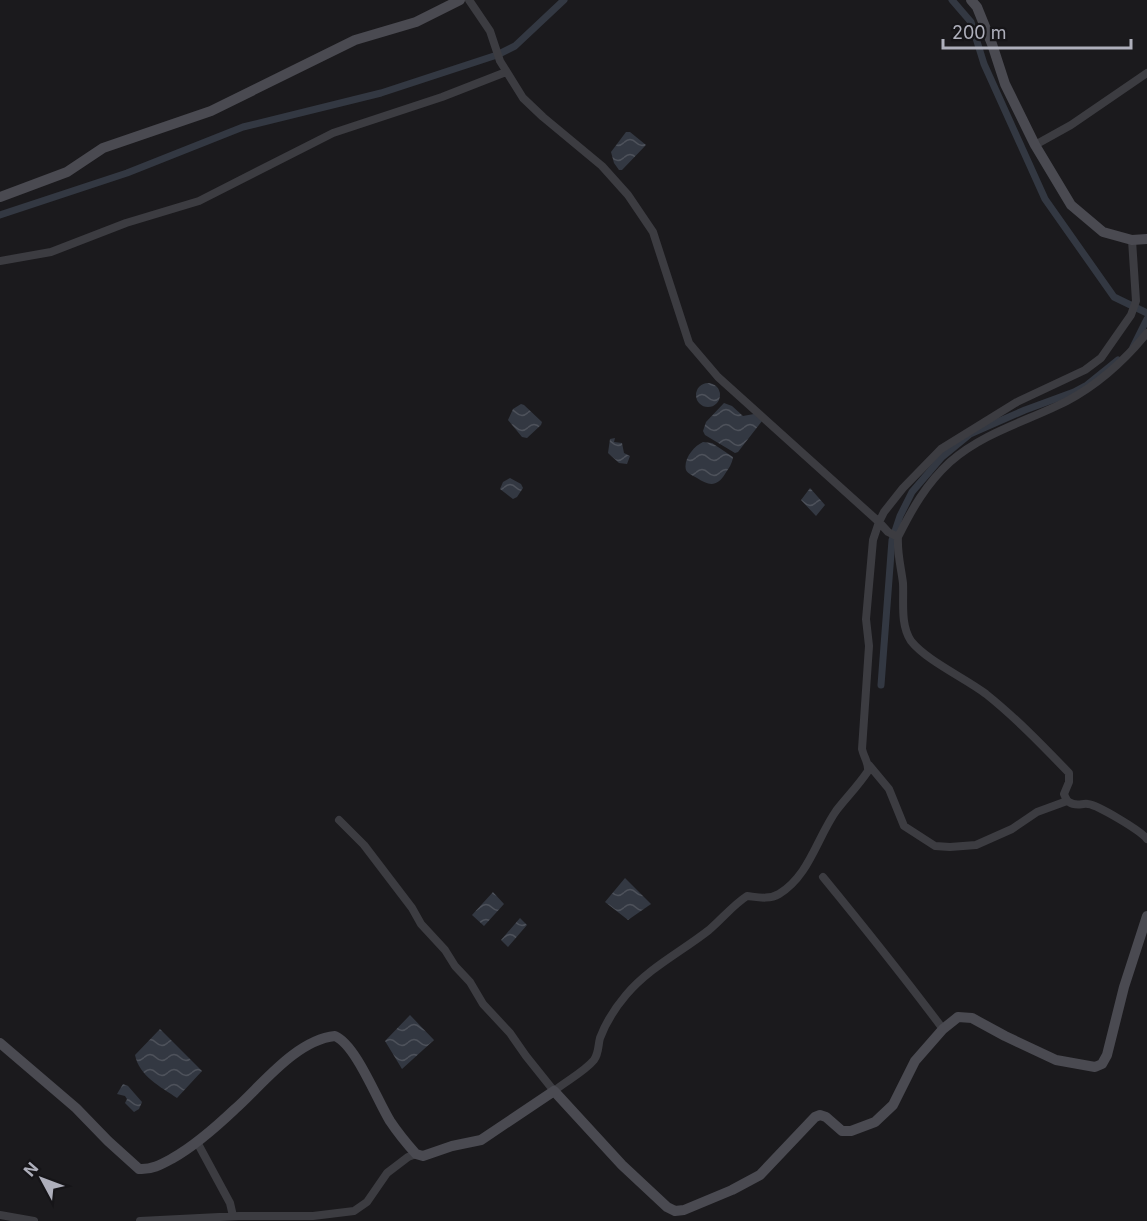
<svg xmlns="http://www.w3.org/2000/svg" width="1147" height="1221" viewBox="0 0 1147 1221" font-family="Inter,sans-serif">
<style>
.water{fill:url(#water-waves)}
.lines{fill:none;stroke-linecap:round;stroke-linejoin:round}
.canal{stroke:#333842;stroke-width:7}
.street{stroke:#3c3c41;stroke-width:8}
.secondary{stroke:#4a4a51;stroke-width:10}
</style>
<defs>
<pattern id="water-waves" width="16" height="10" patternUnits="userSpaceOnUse" patternTransform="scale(1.5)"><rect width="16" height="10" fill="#333842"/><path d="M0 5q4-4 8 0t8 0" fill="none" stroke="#4e525b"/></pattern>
</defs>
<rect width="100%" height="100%" fill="#1b1a1d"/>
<!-- water -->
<path class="water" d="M626,132H630L646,145L622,170H619L614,163L611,152Z
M696 395a12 12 0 1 1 24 0a12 12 0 1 1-24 0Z
M724,403L732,406L743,416L754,414L762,421L738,452L735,453L705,435L703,431L706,422Z
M521,404L524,405L542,422L541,425L527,438L522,437L508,420L513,409Z
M615,438L614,442L622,443L624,453L630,456L627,464L619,463L608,453L610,439Z
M703,442L712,443L733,457C732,464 729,468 725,474C717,487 709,486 697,478C694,476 688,474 686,470C683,459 694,446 703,442Z
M510,478L521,484L523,488L517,497L513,499L500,489L503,482Z
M810,488L825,505L816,516L801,500Z
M625,878L651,904L628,920L605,902Z
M493,892L504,904L484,926L472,915Z
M520,918L527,925L508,947L501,940Z
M410,1015L434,1040L402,1069L385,1041Z
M160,1029L202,1071L177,1098C161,1087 139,1076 135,1055Z
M123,1084L128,1086L142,1102L139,1109L134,1112L125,1103L127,1099L125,1096L117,1094Z"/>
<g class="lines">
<!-- canal -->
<path class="canal" d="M952,0L971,22L984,64L1045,199L1114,297L1147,313
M0,215L127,173L243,127L381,93L497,55L515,46L564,0
M1133,347L1147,319
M881,685L892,540L900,516L912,492L942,457L970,434L1025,410L1074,392L1087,385L1118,360"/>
<!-- street -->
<path class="street" d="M1035,145L1071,125L1147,73
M0,261L51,252L126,223L199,201L333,133L442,97L506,72
M1147,333C1125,360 1099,384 1067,401C1028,421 984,432 950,462C926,484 912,509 898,537C897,553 901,567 903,583C904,601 900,625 911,641C927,661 965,678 986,694C1016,718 1043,746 1069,773V782L1064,794C1066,798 1066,800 1069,802C1076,807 1082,803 1088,804C1098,805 1141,831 1147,839
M898,537L888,532L879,522L884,512L903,488L941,449L1017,402L1085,370L1101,358L1131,315L1136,301L1132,240
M869,765L889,789L904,826L935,846L950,847L976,845L1012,829L1037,812L1067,801
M339,820L364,845L412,908L421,924L445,950L455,966L470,982L483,1004L510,1033L526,1056L554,1091C566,1081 584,1072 594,1060C599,1053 598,1045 600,1038C606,1022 615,1008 626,995C650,967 681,952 709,930C722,919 733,905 747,896C757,897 769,900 779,894C809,876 817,838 836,811C846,798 858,786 868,771C869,763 864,758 862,749L869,646L866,619L873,540L879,522L718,377L689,343L653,232L628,195L602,166L543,117L523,98L500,61L490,31L469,0
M823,877C864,927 904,977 943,1029
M197,1142L230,1203L233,1216
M0,1215L34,1221
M140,1221L239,1216H313L354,1211L367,1202L387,1173L408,1157L416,1154"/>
<!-- secondary -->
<path class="secondary" d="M971,0L977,7L992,44L1005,84L1035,145L1071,205L1103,232L1132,240L1147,239
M0,197L67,172L103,148L211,111L355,40L416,22L460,0
M0,1043L76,1108L108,1141L139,1169C152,1170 162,1164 173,1158C196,1145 216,1127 235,1109C262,1085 296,1040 335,1036C356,1045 377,1100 390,1121C398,1133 407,1144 416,1154L423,1156L452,1146L481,1140L554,1091L622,1165L667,1207L675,1211L684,1210L732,1190L760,1175L815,1117L820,1115L826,1117L842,1131H851L875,1122L893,1105L915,1061L943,1029L958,1017L972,1018L1005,1036L1056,1060L1095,1067L1102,1064L1107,1055L1124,987L1147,916"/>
</g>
<!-- north arrow -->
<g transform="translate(42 1179) rotate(311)" stroke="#161518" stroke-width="4.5" paint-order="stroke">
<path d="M0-4.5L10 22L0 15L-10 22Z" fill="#aeafbb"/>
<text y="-9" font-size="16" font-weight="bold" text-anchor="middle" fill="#aeafbb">N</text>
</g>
<!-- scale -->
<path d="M943 39v9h188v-9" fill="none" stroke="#aeafbb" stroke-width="3"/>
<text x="952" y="39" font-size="18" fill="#aeafbb" stroke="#161518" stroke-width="4.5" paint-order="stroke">200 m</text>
</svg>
